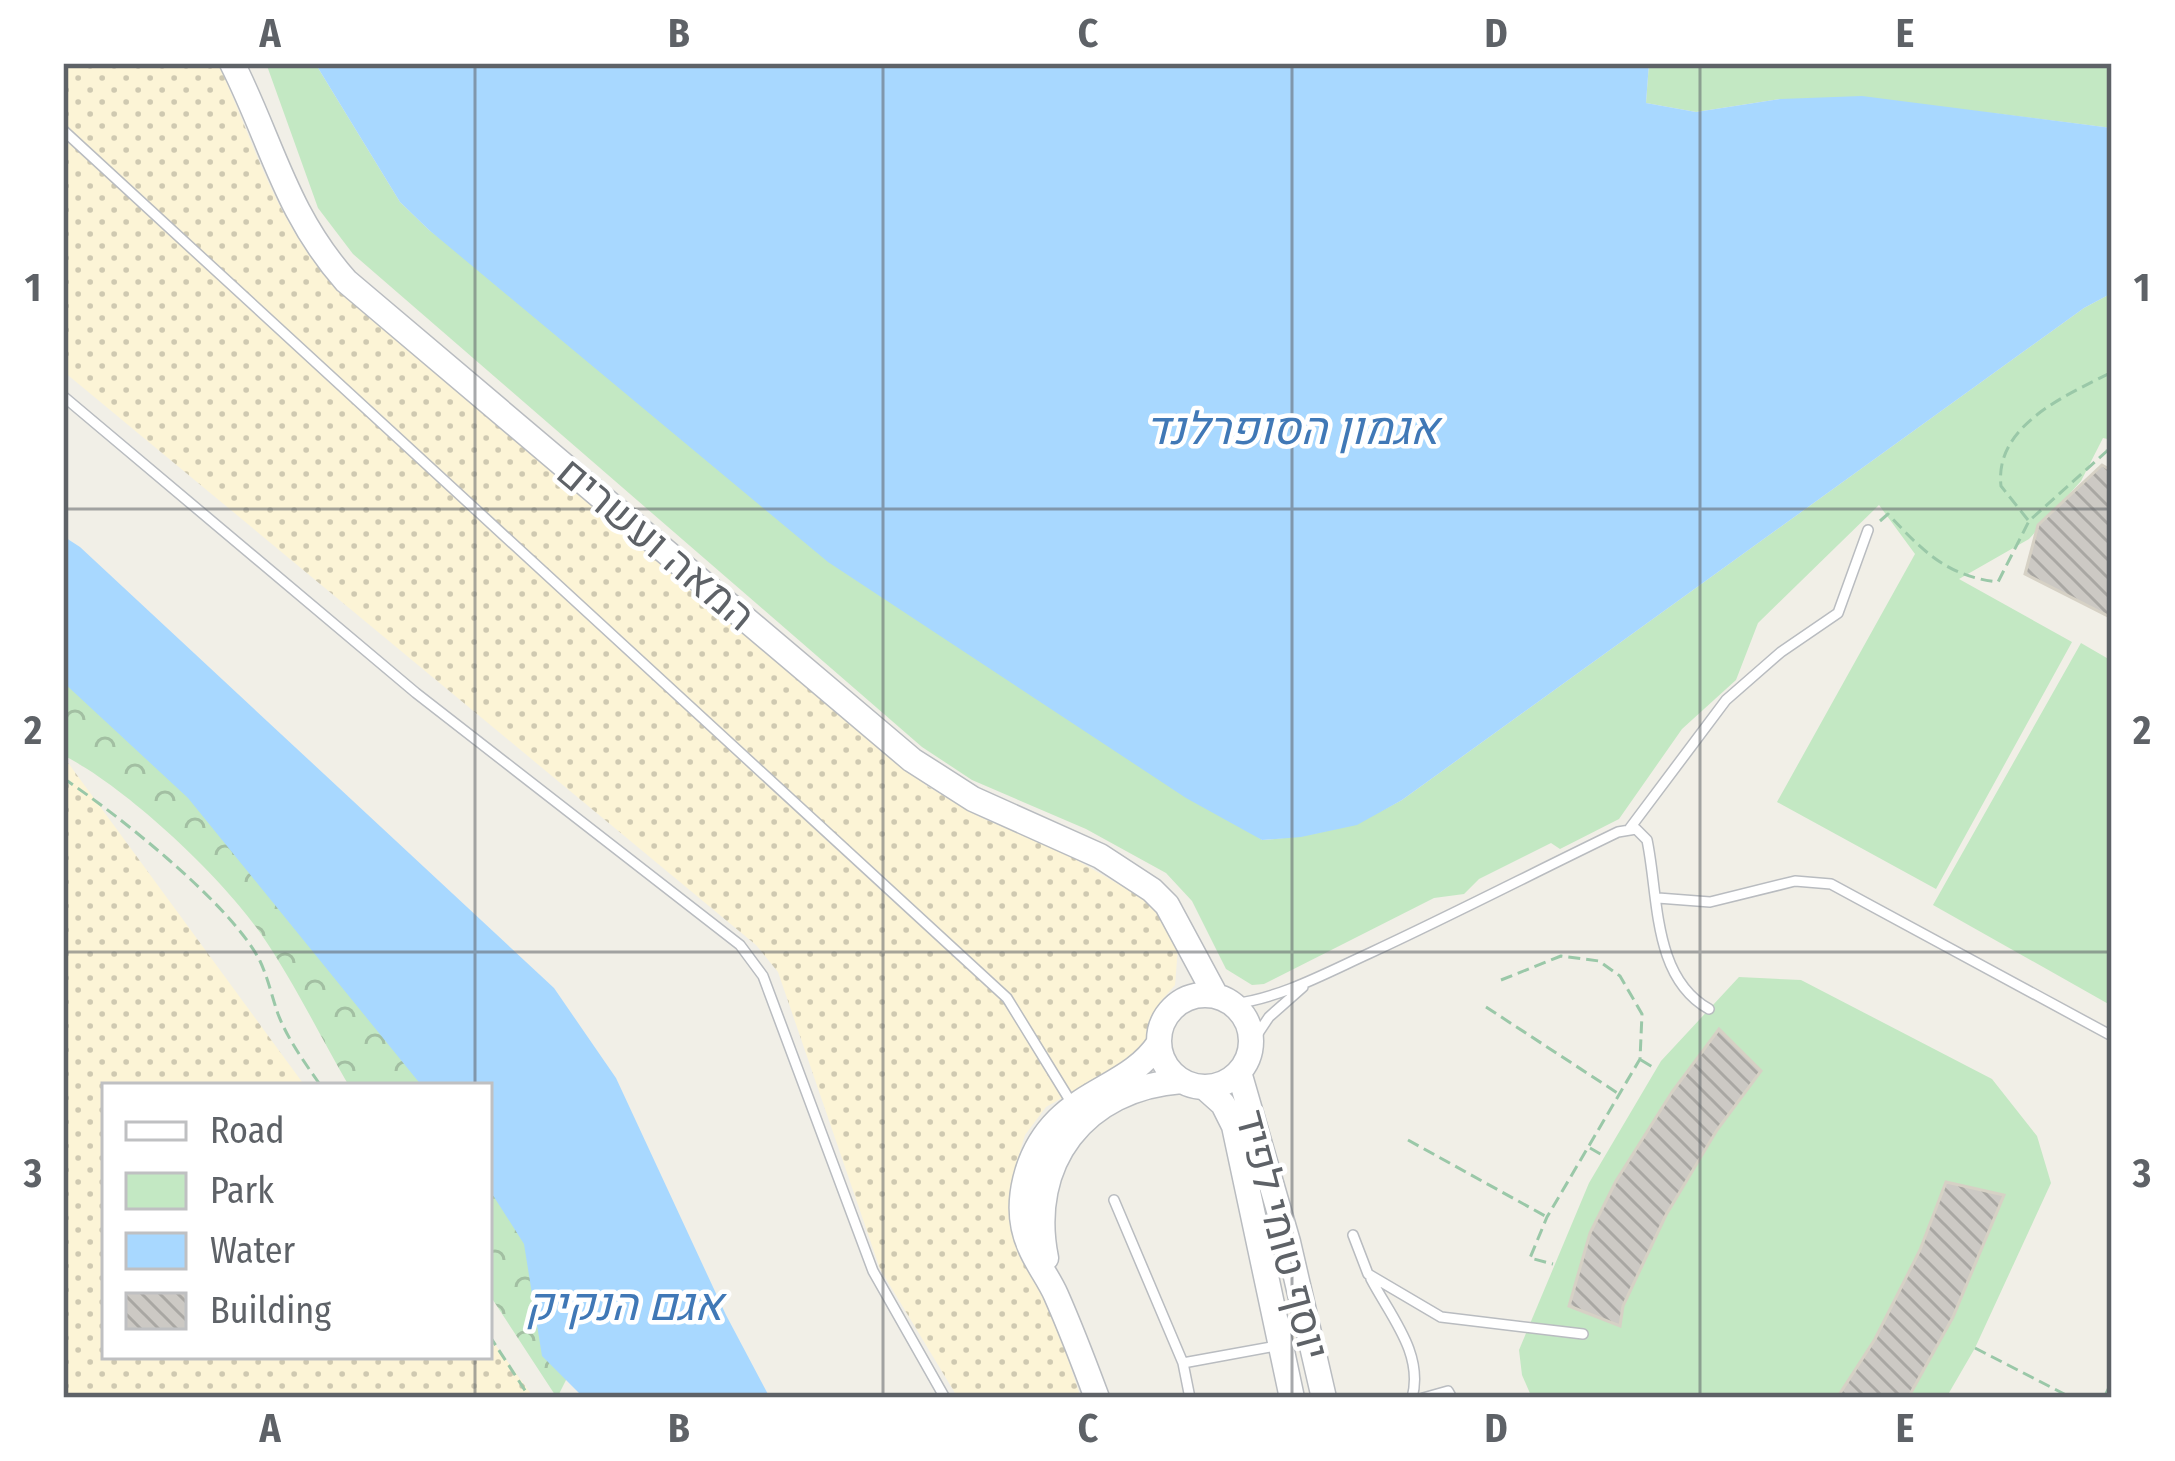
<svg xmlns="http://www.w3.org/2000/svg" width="2175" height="1461" viewBox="0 0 2175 1461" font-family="'Fira Sans Condensed',Heebo,sans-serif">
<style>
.green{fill:#c3e8c3}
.forest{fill:url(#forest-crowns)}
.sand{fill:url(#sand-dots)}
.water{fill:#a8d8ff}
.building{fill:url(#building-back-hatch);stroke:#d6d1c5;stroke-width:3}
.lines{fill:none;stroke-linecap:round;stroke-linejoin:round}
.service-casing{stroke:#b9bcc0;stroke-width:12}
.tertiary-casing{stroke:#b9bcc0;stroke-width:27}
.path{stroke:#9ac8a8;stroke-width:3;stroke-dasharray:12 6;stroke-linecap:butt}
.service{stroke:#fff;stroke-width:9}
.tertiary{stroke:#fff;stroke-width:24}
.grid{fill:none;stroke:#5e6267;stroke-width:3;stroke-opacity:0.55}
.labels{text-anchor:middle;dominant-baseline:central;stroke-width:9;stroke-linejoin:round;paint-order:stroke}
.street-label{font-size:42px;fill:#5e6267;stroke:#fff}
.water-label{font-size:45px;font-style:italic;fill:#4078b6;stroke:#fff}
.neatline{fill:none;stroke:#5e6267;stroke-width:4.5}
.grid-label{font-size:39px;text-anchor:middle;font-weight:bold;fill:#5e6267}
</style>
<defs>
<pattern id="forest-crowns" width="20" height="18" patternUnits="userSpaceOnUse" patternTransform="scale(3)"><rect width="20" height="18" fill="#c3e8c3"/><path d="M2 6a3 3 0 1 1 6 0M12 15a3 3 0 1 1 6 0" fill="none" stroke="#a2bfa2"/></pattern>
<pattern id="sand-dots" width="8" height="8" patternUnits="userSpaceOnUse" patternTransform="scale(3)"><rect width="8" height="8" fill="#fcf4d6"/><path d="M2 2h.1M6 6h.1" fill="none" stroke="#cfc9b1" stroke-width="1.8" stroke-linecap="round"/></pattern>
<pattern id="building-back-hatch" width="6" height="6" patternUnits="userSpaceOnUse" patternTransform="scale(3)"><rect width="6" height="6" fill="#ccc9c4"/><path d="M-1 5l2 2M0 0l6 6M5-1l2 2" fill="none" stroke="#a9a7a3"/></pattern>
</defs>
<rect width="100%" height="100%" fill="#f1efe7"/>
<!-- green -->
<path class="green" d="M266,63H315L400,202L429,230L1262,840C1319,836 1351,828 1402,800L2084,308L2112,293V440L2103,438L2081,481L2029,539L1959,579L2072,642L1936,889L1777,802L1915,554L1879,505L1758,623L1736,680L1682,729L1619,819L1560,849L1551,843L1479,879L1464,894L1434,898L1264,984L1252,985L1226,969L1192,901L1166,873L1086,829L972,780L922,747L353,254L318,208Z
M1649,63H2112V128L1992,113L1780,99L1696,112L1646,103Z
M2081,643L2112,661V1006L1933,905Z
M1739,977L1801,980L1992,1079L2037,1136L2051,1183L1975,1348L1946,1398H1532L1522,1375L1519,1350L1589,1183L1661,1061Z"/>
<!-- forest -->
<path class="forest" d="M63,664L209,790L457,1086H349C320,1036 294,982 261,934C221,876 126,787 63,755Z
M489,1132L585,1342L557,1398L489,1294Z"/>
<!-- sand -->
<path class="sand" d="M63,63H218C251,136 273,212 324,275L927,786L980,817L1068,855L1151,903L1167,923L1178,947L1175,985L1160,1002L1150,1038L1134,1057L1046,1107L1025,1135L1012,1178L1017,1235L1059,1332L1081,1398H958L880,1269L778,972L756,945L63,371Z
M63,756L305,1086H105V1356H489V1336L534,1398H63Z"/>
<!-- water -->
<path class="water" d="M315,63H1649L1646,103L1696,112L1780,99L1862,96L2112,128V293L2084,308L1402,800L1357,825L1301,837L1262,840L1186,798L828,562L429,230L400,202Z
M63,536L80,547L554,988L616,1078L726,1315L770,1398H584L542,1356L524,1244L489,1189V1086H422L188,798L63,682Z"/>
<!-- building -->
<path class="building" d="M2102,465L2112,471V618L2025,574L2038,525Z
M1719,1029L1761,1071L1717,1130L1666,1215L1623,1306L1620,1326L1569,1306L1590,1233L1616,1181L1672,1092Z
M1946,1182L2004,1195L1953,1317L1908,1398H1837L1875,1339L1920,1250Z"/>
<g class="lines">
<defs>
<path id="service" d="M63,130L1007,998L1074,1107
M63,396L416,693L740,945L763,976L873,1271L945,1398
M1630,828L1726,700L1781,652L1838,613L1868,530
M1658,898L1710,902L1795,881L1831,884L2112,1036
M1233,1004C1281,998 1326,973 1370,953C1454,914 1535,872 1618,832L1636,829L1647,840C1659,897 1652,977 1709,1009
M1251,1044L1269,1017L1303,987
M1114,1200L1183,1363L1190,1398
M1353,1235L1368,1274L1441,1317L1583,1334
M1371,1279C1391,1317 1424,1354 1412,1398
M1183,1363L1276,1346
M1423,1398L1448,1391L1452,1398"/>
<path id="tertiary" d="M232,63C272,142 285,212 346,281L912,760L973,799L1100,856L1152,890L1167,905L1216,996
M1159 1041a46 46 0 1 1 92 0a46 46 0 1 1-92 0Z
M1239,1072L1288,1242L1324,1398
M1204,1087L1223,1104L1234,1126L1292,1398
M1046,1258C1027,1163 1084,1088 1182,1081
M1097,1398C1084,1363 1071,1329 1056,1295C1049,1279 1037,1264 1030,1247C1011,1205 1027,1151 1058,1120C1090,1088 1134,1081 1159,1043"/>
</defs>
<!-- service casing -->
<use href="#service" class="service-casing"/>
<!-- tertiary casing -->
<use href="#tertiary" class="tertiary-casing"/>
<!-- path -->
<path class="path" d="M2028,520L2001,486C1994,425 2067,395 2112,372
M1880,521L1888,514C1923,551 1946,576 1998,582L2029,521L2107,451L2112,435
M63,778C117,814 231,904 260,961C268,978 272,997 278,1014C288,1040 305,1063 321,1086
M1501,980L1561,956L1599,961L1620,976L1642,1014L1640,1059L1547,1217L1530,1258L1553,1264
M1486,1007L1619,1094
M1641,1060L1656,1069
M1408,1140L1547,1217
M1590,1148L1604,1156
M489,1335L530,1398
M1975,1348L2072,1398
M2104,1398L2112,1381"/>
<!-- service -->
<use href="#service" class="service"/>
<!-- tertiary -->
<use href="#tertiary" class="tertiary"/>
</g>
<!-- grid -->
<path class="grid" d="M475,63V1086M883,63V1398M1292,63V1398M1700,63V1398M63,509H2112M63,952H2112M475,1356V1398"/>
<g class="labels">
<!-- street labels -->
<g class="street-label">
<text transform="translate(656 544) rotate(40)">המאה ועשרים</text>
<text transform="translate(1282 1235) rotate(75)">יוסף טומי לפיד</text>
</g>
<!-- water labels -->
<g class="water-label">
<text x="1292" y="429">אגמון הסופרלנד</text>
<text x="624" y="1305">אגם הנקיק</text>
</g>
</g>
<!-- border -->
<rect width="2175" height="1461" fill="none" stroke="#ffffff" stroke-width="132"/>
<!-- legend -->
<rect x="102" y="1083" width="390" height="276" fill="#ffffff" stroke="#bfc0c2" stroke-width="3"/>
<rect x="126" y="1122" width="60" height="18" fill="#ffffff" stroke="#bfc0c2" stroke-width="3"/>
<text x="210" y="1143" font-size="36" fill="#5e6267">Road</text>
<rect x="126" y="1173" width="60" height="36" fill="#c3e8c3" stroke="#bfc0c2" stroke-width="3"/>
<text x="210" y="1203" font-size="36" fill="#5e6267">Park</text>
<rect x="126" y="1233" width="60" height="36" fill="#a8d8ff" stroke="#bfc0c2" stroke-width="3"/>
<text x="210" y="1263" font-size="36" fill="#5e6267">Water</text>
<rect x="126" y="1293" width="60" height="36" fill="url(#building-back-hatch)" stroke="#bfc0c2" stroke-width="3"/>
<text x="210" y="1323" font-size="36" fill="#5e6267">Building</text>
<rect x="66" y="66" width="2043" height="1329" class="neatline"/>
<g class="grid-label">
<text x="270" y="47">A</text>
<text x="679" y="47">B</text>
<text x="1088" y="47">C</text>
<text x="1496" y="47">D</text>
<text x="1905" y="47">E</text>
<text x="33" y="301">1</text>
<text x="2142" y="301">1</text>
<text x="33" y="744">2</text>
<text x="2142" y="744">2</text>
<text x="33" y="1187">3</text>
<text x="2142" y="1187">3</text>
<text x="270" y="1442">A</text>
<text x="679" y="1442">B</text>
<text x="1088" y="1442">C</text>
<text x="1496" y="1442">D</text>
<text x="1905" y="1442">E</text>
</g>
</svg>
